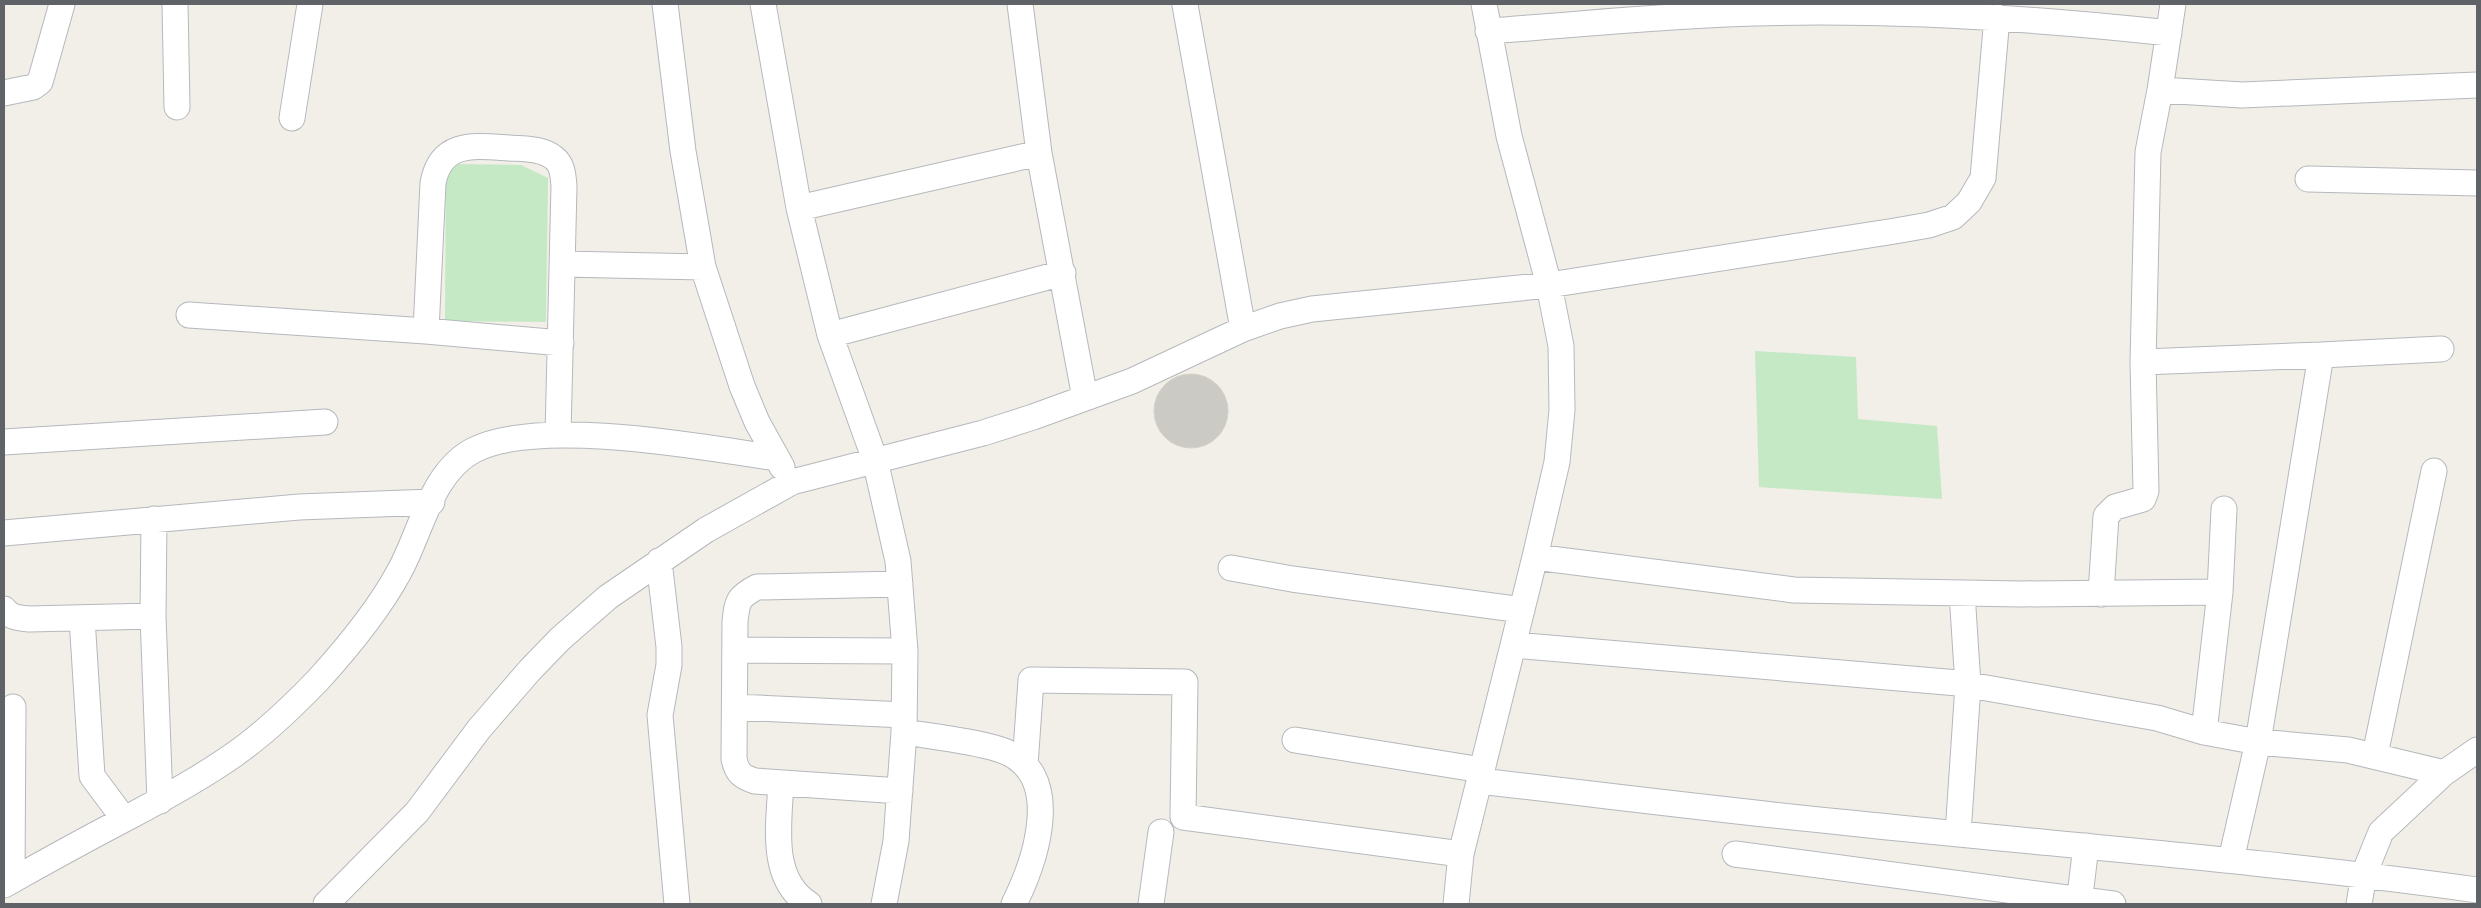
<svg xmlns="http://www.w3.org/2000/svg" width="2481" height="908" viewBox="0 0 2481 908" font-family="'Roboto Condensed',sans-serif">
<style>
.green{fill:#c5e8c5}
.building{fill:#cccac5;stroke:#d6d1c6}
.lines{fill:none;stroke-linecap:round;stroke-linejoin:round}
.minor-casing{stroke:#b5b8bc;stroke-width:27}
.minor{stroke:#fff;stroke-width:25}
</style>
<rect width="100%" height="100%" fill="#f1efe8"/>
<!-- green -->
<path class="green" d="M446,164L521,165L548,178L546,322L445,321Z
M1755,351L1856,357L1858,419L1937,426L1942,499L1759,487Z"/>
<!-- building -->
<path class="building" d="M1154 411a37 37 0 1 1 74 0a37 37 0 1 1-74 0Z"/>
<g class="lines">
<defs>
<path id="minor" d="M175,4L177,107
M665,4L683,151L703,267L742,386L757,422L782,467
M763,4L799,208L830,335L875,460L898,561L905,651L904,732L896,841L884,904
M1020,4L1039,153L1085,398
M2173,4L2160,90L2242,95L2477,85
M1185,5L1243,329
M1488,31C1577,25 1666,15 1755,13C1894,9 2032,18 2169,33
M2160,90L2148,152L2143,362L2321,355L2258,742L2231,860
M4,93L33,87L40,82L62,4
M292,118L310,4
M2308,179L2477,183
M799,208L1039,153
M563,264L703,267
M189,315L426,331L433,183C441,140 475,146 509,148C524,149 542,148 554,158C563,165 563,176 564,186L558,435
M426,331L561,343
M830,335L1063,273
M2321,355L2441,349
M4,442L325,422
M154,519L153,616L160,801
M4,533L299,507L432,502
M1535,557L1794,590L2021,594L2220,592L2204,732
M659,561L669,647V665L660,715L677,904
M1231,568L1292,579L1522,610
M2220,592L2224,509
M2101,594L2106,516L2115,507L2143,499L2146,491L2143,362
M4,609C10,618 20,618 30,619L153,616
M82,618L92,776L124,819
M1514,645L1958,683L2157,718L2204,732L2258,742L2348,750L2444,773
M735,650L905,651
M735,707L904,715
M904,732C935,737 968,740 998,749C1067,769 1036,860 1014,904
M1295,740L1482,770
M2375,755L2434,471
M1025,765L1031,680L1185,682L1183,817L1461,854
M1479,781C1603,795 1727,811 1850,823C2059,845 2269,861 2477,890
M781,783C779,824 769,879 809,904
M900,791L755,781C742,777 737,773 734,759L735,622C737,601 738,597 757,587L900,584
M1958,834L1968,685L1962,593
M1735,854L2113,904
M12,880L13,707
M4,885C43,863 83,841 123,820C161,800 200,779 235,754C265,733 293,706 318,680C348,647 378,611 399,572C421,533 431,472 474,450C540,417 702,447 776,458
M326,904L417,812L479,729L530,670L560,639L608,597L706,530L792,482L983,433L1033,417L1132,381L1243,329L1280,316L1312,309L1549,285L1895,231L1929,225L1953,217L1969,202L1983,178L1997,17
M1151,904L1161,832
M1456,904L1461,854L1535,557L1557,462L1562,410L1561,346L1549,285L1509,136L1484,4
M2079,904L2086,846
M2359,904L2364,874L2381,832L2444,773L2477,750"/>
</defs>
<!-- minor casing -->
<use href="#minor" class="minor-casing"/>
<!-- minor -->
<use href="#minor" class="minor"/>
</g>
<!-- border -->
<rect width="2481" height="908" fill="none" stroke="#5f6368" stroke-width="10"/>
</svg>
